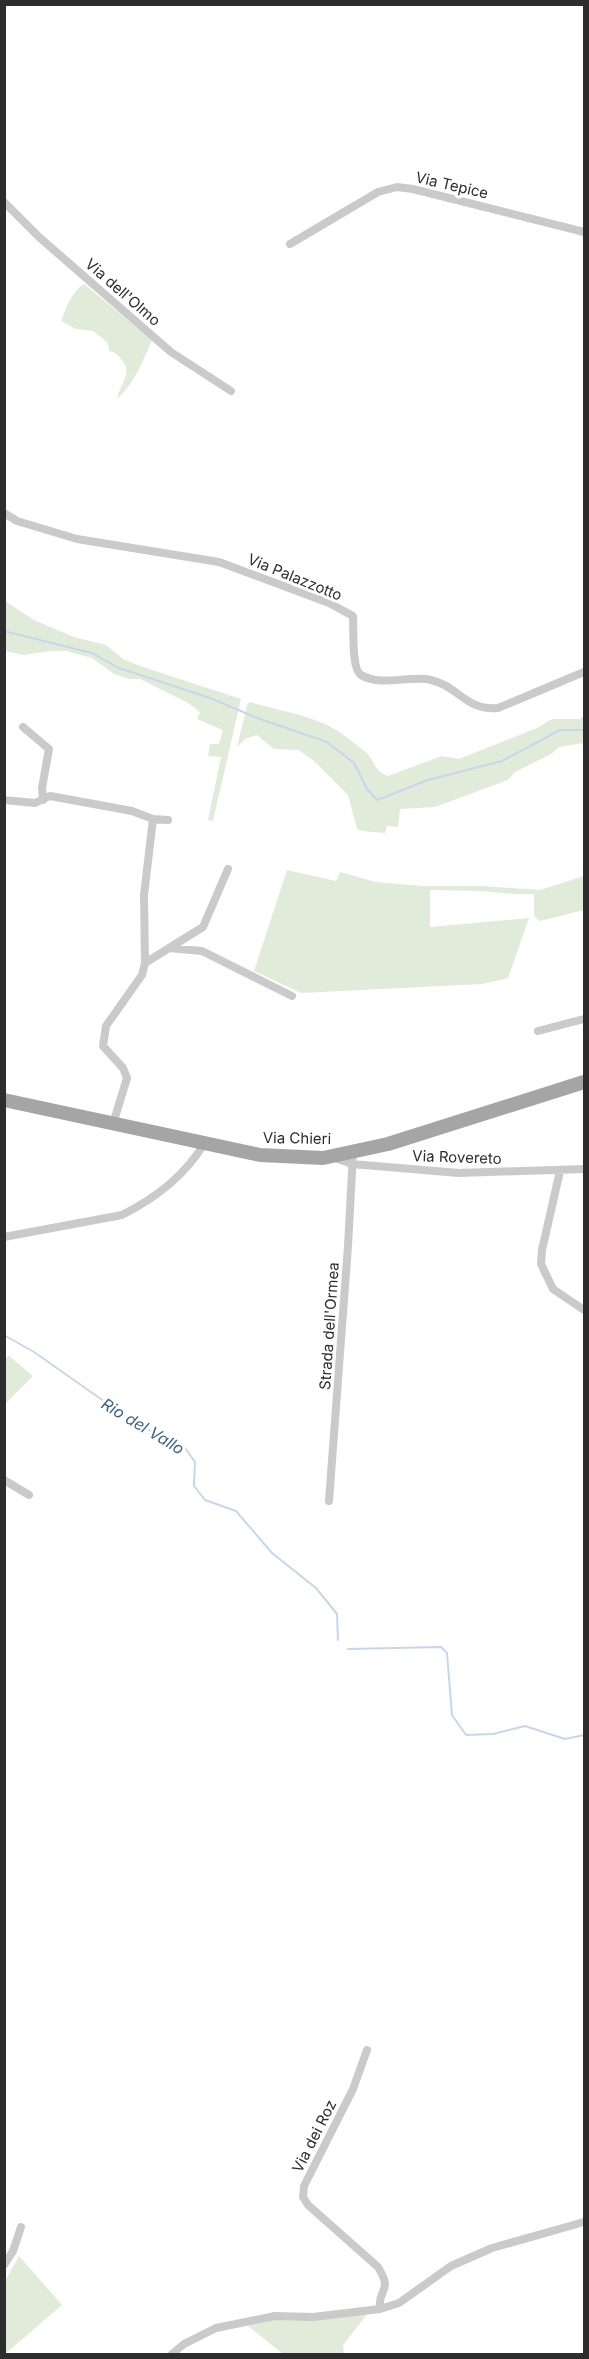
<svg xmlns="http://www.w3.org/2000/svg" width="589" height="2359" viewBox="0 0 589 2359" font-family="Inter,sans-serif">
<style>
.green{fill:#e1ebda}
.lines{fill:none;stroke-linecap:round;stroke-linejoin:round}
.stream{stroke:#c6d7eb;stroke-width:2}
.street{stroke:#cacaca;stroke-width:8}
.primary{stroke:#a5a5a5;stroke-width:14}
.labels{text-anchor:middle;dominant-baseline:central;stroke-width:6;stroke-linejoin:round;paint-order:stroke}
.street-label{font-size:15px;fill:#2d2d2d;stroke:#fff}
.water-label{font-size:16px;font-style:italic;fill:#3c628e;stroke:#fff}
</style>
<rect width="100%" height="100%" fill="#fff"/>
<!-- green -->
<path class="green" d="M84,284L152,340C143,361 134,384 117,399C120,384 134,372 121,359C117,354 115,352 109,351L108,343L93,331L76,329L61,321C66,308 72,291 84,284Z
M5,601L34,620L74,637L106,645L123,659L140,666L241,699L213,821L208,820L221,757L208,756L210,744H219L223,730L197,719L200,712L190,704L140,679H129L114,674L92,658L66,651H50L23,655L5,651Z
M250,702C277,710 315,716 338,731C345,736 366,751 370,757C376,767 377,772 388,776L442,756L459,759L537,728L552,719H580L584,715V743L559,747L551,754L515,772L508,780L470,794L435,807L400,809L398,827L387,826L385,833L362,831L357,829L348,795L315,762L299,750L274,749L257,735L245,739L237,747L247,705Z
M287,870L336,881L340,872L376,882L423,886H482L540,890L584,876V910L540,921L534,916V894H514L481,891L430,890V927L529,918L508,978L482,984L301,993L254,971Z
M9,1356L33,1376L5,1404V1359Z
M19,2256L62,2305L5,2354V2281Z
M368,2313L343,2345L344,2354H283L248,2326L272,2320H310Z"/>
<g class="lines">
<!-- stream -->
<path class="stream" d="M4,631L92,653L119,668L210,698L260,719L327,742L354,763L367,789L377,800L428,780L502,761L560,730H584
M4,1335L34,1352L135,1423L185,1448L195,1462L194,1486L205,1500L236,1511L272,1553L316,1588L337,1614L338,1640
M348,1649L441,1647L447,1653L452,1715L466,1735L493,1734L525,1726L565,1739L584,1735"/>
<!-- street -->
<path class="street" d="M4,202L39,237L171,352L231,391
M290,244L378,192L397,187L413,189L584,232
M4,513L17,521L77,539L219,562L329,603L353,616C354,629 351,669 361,675C380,687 410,675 431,680C458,686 466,711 498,708L584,672
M23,727L49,749L42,788L43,800
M4,800L35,803L50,796L132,811L153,819L168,820
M169,948L202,951L292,996
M145,963L144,895L153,819
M538,1031L584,1019
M113,1124L127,1078L123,1068L103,1046L106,1026L142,975L145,963L203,927L228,869
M332,1157L352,1164L459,1173L584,1169
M560,1171L542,1250L541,1264L553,1289L584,1310
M4,1237L122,1215C154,1199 185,1175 204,1144
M4,1480L29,1495
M329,1501L348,1246L353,1153
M367,2050L353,2089L304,2186L303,2197L308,2205L378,2267C394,2293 377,2288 380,2309
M4,2265L13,2251L21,2227
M172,2354L184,2344L216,2328L275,2316L313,2317L380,2309L399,2303L451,2266L492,2248L584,2222"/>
<!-- primary -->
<path class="primary" d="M4,1100L260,1155L323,1158L388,1144L584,1082"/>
</g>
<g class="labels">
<!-- street labels -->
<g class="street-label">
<text transform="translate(452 185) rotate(13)">Via Tepice</text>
<text transform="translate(123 292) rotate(41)">Via dell'Olmo</text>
<text transform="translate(295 577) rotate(22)">Via Palazzotto</text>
<text transform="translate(297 1138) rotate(1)">Via Chieri</text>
<text transform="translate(457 1157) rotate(2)">Via Rovereto</text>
<text transform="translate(329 1326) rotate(-86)">Strada dell'Ormea</text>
<text transform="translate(314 2136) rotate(-63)">Via dei Roz</text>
</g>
<!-- water labels -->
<g class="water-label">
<text transform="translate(143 1426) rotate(31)">Rio del Vallo</text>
</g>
</g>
<!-- border -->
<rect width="589" height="2359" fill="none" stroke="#2d2d2d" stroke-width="12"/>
</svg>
